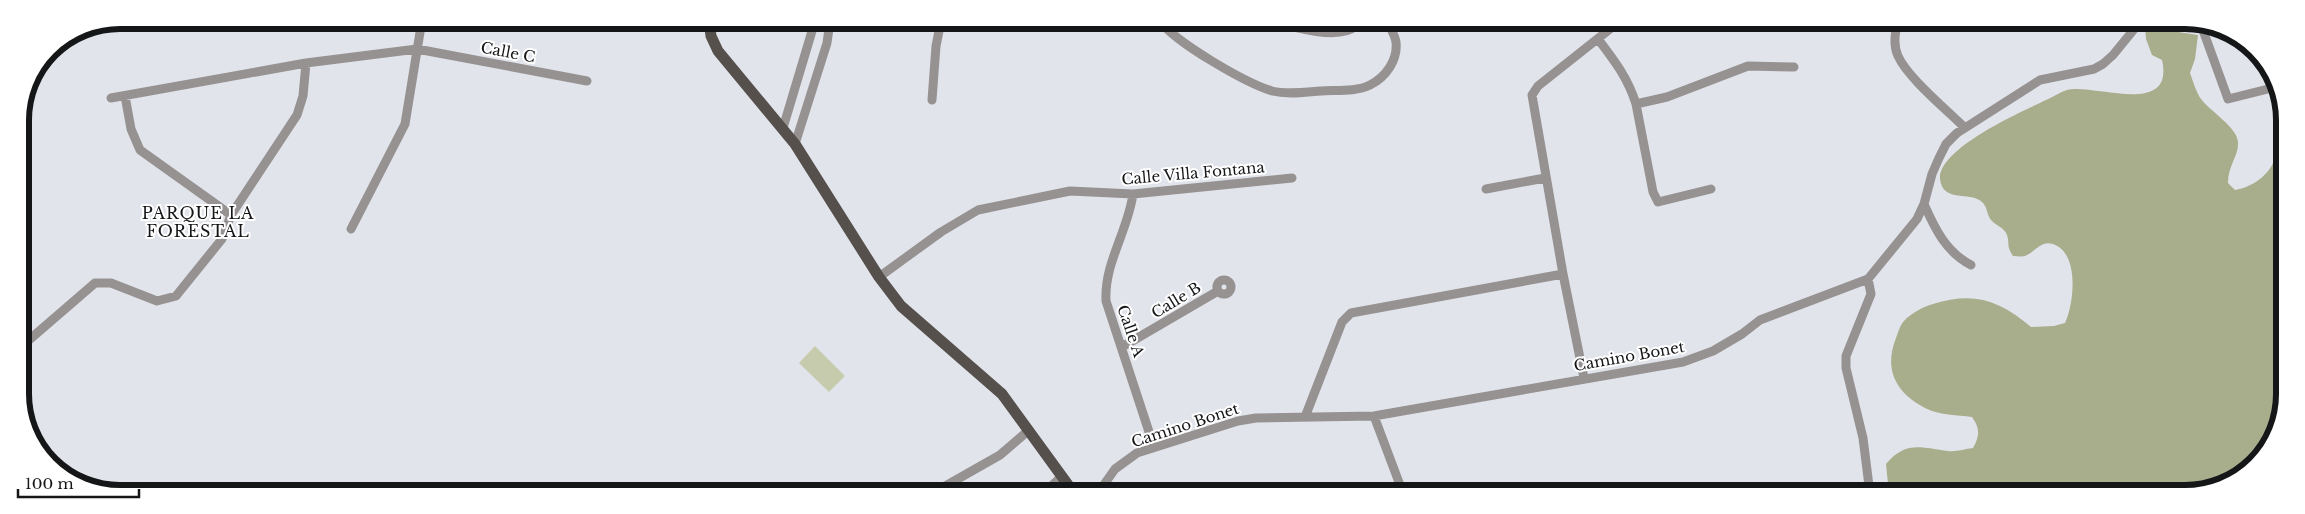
<svg xmlns="http://www.w3.org/2000/svg" width="2305" height="514" viewBox="0 0 2305 514" font-family="'Libre Baskerville',serif">
<style>
.green{fill:#c7cbae}
.forest{fill:#a8ad8c}
.lines{fill:none;stroke-linecap:round;stroke-linejoin:round}
.minor{stroke:#969291;stroke-width:9}
.major{stroke:#56504d;stroke-width:11}
.labels{text-anchor:middle;dominant-baseline:central;stroke-width:4;stroke-linejoin:round;paint-order:stroke}
.street-label{font-size:15px;fill:#151618;stroke:#fff}
.neighbourhood-label{font-size:16px;letter-spacing:1px;fill:#151618;stroke:#fff}
.rim{fill:none;stroke:#151618;stroke-width:6}
</style>
<rect width="100%" height="100%" fill="#e2e4ec"/>
<!-- green -->
<path class="green" d="M815,346L845,376L829,392L799,363Z"/>
<!-- forest -->
<path class="forest" d="M2145,27L2198,35L2195,59L2190,73C2193,81 2196,92 2201,99C2210,111 2237,127 2238,142C2239,156 2228,165 2228,183L2235,190C2253,187 2270,175 2276,156C2279,149 2279,140 2283,133V413L2251,469L2191,494H1889L1886,464C1906,440 1922,448 1948,451C1956,452 1965,449 1973,448C1980,436 1980,428 1972,417C1957,415 1940,415 1927,409C1897,394 1883,371 1896,338C1898,333 1900,325 1904,321C1911,313 1923,307 1933,304C1973,291 2000,300 2031,327L2054,326L2065,323C2074,304 2080,253 2053,244C2041,240 2035,252 2025,256C2022,257 2017,256 2013,256C2006,245 2010,245 2007,235C2004,227 1996,226 1991,220C1987,215 1987,207 1983,203C1971,190 1943,204 1940,179C1938,148 2023,111 2046,100C2053,97 2060,92 2067,90C2093,83 2175,118 2162,60L2152,55L2146,39Z"/>
<g class="lines">
<!-- minor -->
<path class="minor" d="M1160,21C1176,43 1246,83 1272,91C1288,95 1306,92 1321,91C1336,90 1356,92 1370,85C1386,77 1398,60 1396,42C1395,35 1390,28 1387,21
M1271,21C1292,27 1339,41 1356,26
M1898,22C1895,32 1893,45 1898,56C1908,78 1946,109 1964,127
M2200,22L2228,99L2276,87
M1598,39C1614,60 1628,78 1636,104L1653,192L1658,202L1711,189
M125,96L131,129L140,150L231,215
M111,98L306,63L417,49L587,81
M932,100L936,46L941,21
M1636,104L1667,97L1748,66L1794,67
M783,128L815,21
M795,144L827,43L830,21
M1486,189L1545,178
M1133,194C1128,231 1104,263 1106,301L1154,447
M1924,204C1935,229 1946,252 1971,265
M351,229L405,124L422,20
M879,277L941,232L978,210L1070,191L1133,194L1292,178
M1868,279L1871,294L1846,356V368L1863,438L1870,494
M1217 287a7 7 0 1 1 14 0a7 7 0 1 1-14 0Z
M29,340L95,283H111L157,301L176,296L222,239L231,215L297,115L303,96L306,63
M1122,347L1218,291
M1584,378L1563,274L1532,95L1538,86L1620,21
M1374,416L1403,493
M1305,417L1342,322L1351,313L1563,274
M933,493L1000,455L1029,430
M1044,493L1062,476
M1098,493L1115,469L1137,453L1238,421L1256,418L1374,416L1683,362L1713,351L1742,334L1760,320L1868,279L1917,219L1924,204L1932,174L1939,158L1946,144L1957,133L2040,80L2094,69L2103,64L2113,55L2140,22"/>
<!-- major -->
<path class="major" d="M709,21L711,36L718,51L795,144L879,277L901,306L1002,394L1074,493"/>
</g>
<g class="labels">
<!-- street labels -->
<g class="street-label">
<text transform="translate(508 52) rotate(11)">Calle C</text>
<text transform="translate(1193 173) rotate(-5)">Calle Villa Fontana</text>
<text transform="translate(1176 300) rotate(-31)">Calle B</text>
<text transform="translate(1131 331) rotate(71)">Calle A</text>
<text transform="translate(1629 356) rotate(-10)">Camino Bonet</text>
<text transform="translate(1185 425) rotate(-18)">Camino Bonet</text>
</g>
<!-- neighbourhood labels -->
<g class="neighbourhood-label">
<text x="198" y="213">PARQUE LA<tspan x="198" dy="18">FORESTAL</tspan></text>
</g>
</g>
<!-- crop -->
<path d="M0 0H2305V514H0ZM120 29H2185A91 91 0 0 1 2276 120V394A91 91 0 0 1 2185 485H120A91 91 0 0 1 29 394V120A91 91 0 0 1 120 29Z" fill="#fff" fill-rule="evenodd"/>
<path class="rim" d="M120 29H2185A91 91 0 0 1 2276 120V394A91 91 0 0 1 2185 485H120A91 91 0 0 1 29 394V120A91 91 0 0 1 120 29Z"/>
<!-- scale -->
<path d="M18 489v8h121v-8" fill="none" stroke="#151618" stroke-width="2.5"/>
<text x="25" y="489" font-size="15" fill="#151618" stroke="#ffffff" stroke-width="4" paint-order="stroke">100 m</text>
</svg>
